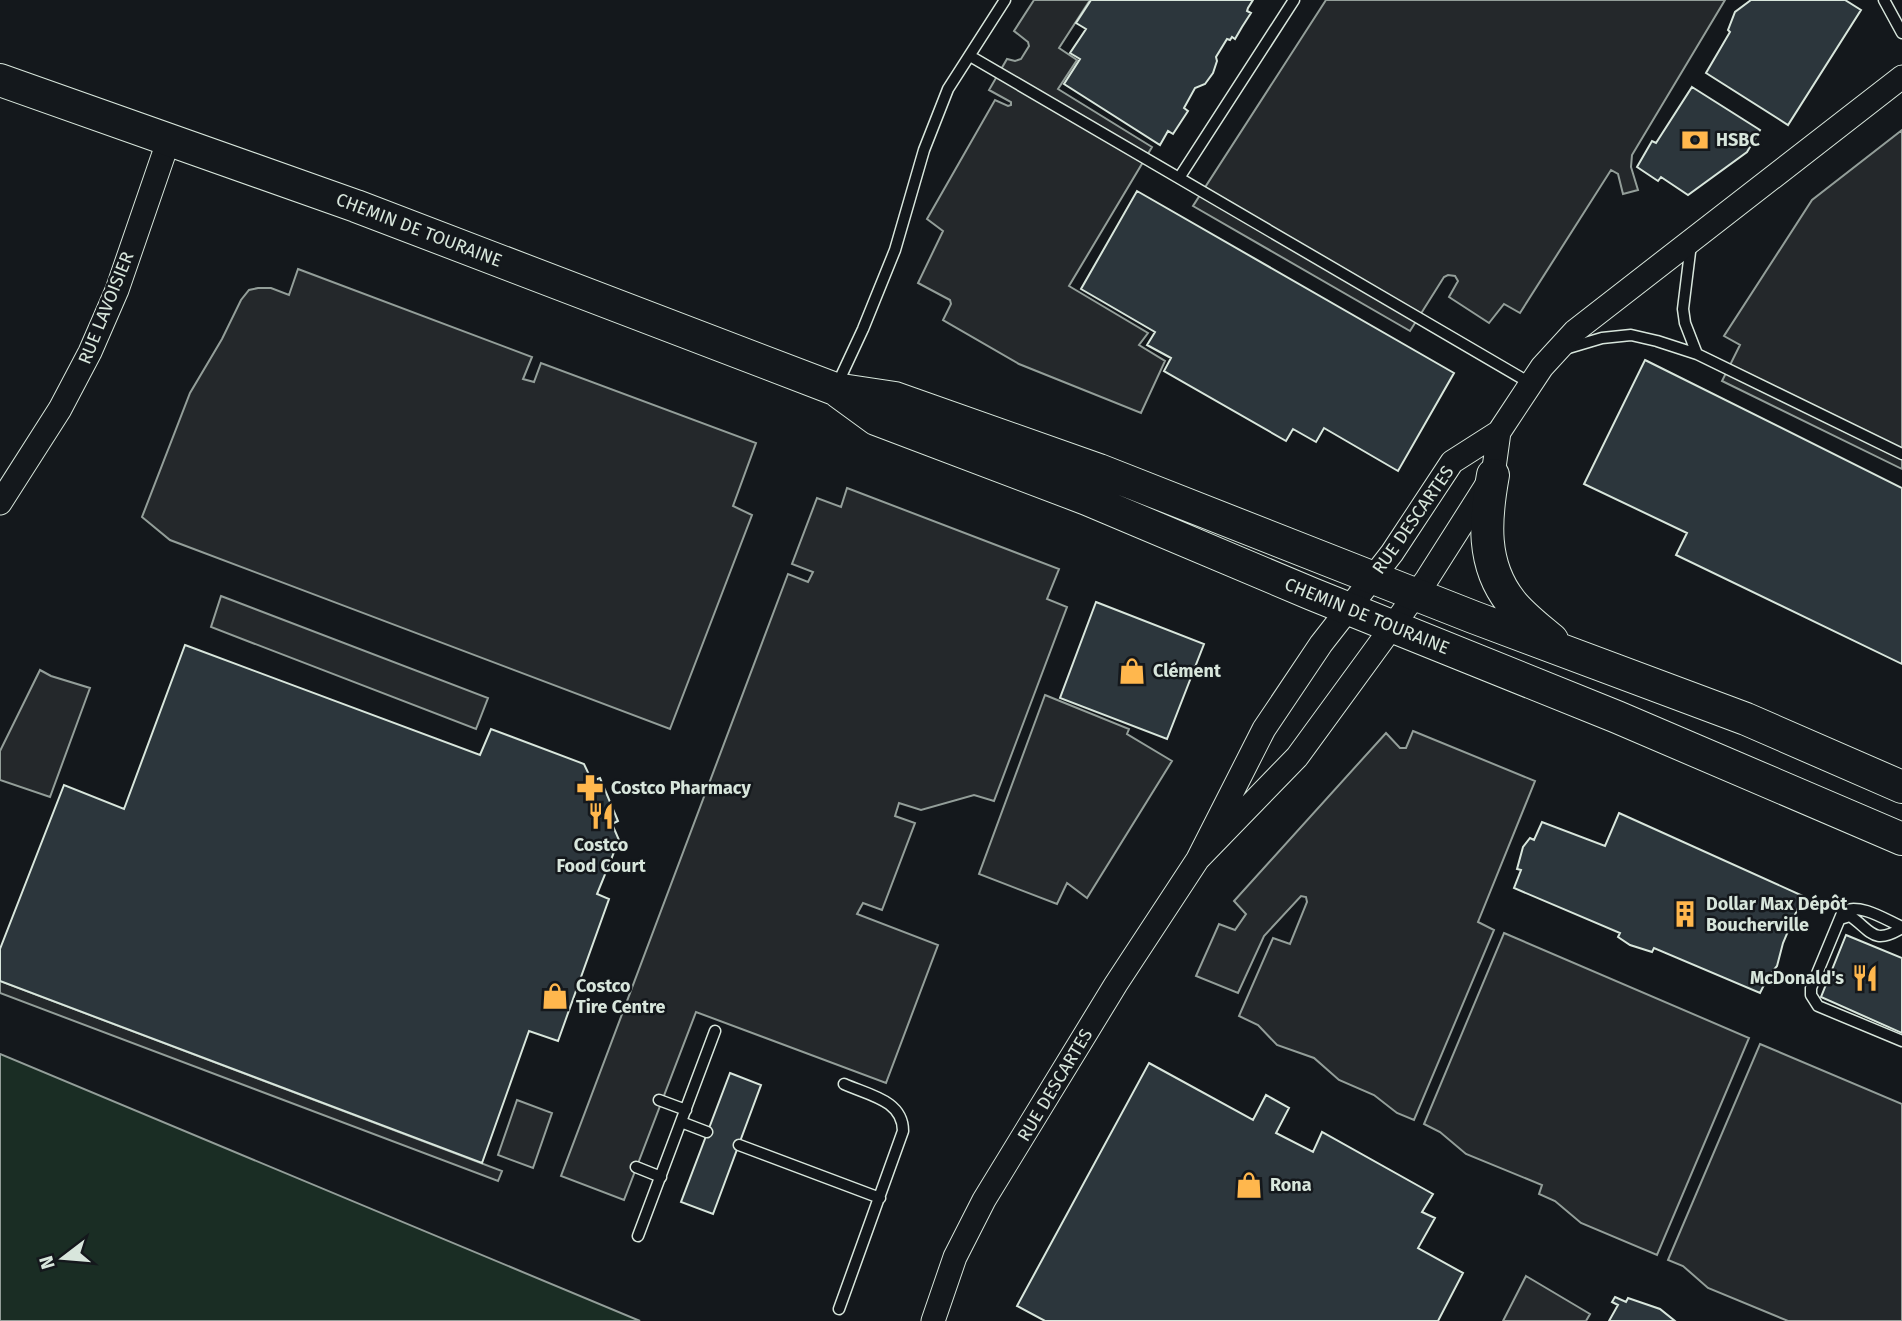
<svg xmlns="http://www.w3.org/2000/svg" width="1902" height="1321" viewBox="0 0 1902 1321" font-family="'Fira Sans',sans-serif">
<style>
.green{fill:#1a2d24;stroke:#939e99;stroke-width:2}
.parking{fill:#24282b;stroke:#939e99;stroke-width:2}
.building{fill:#2c363c;stroke:#d8e6dc;stroke-width:2}
.lines{fill:none;stroke-linecap:round;stroke-linejoin:round}
.lane-casing{stroke:#d8e6dc;stroke-width:13}
.street-casing{stroke:#d8e6dc;stroke-width:25}
.secondary-casing{stroke:#d8e6dc;stroke-width:34}
.lane{stroke:#14181c;stroke-width:10}
.street{stroke:#14181c;stroke-width:23}
.secondary{stroke:#14181c;stroke-width:32}
.labels{text-anchor:middle;dominant-baseline:central;stroke-width:5;stroke-linejoin:round;paint-order:stroke}
.poi-label{font-size:18px;font-weight:bold;fill:#d8e6dc;stroke:#14181c;text-anchor:start}
.street-label{font-size:18px;fill:#d8e6dc;stroke:#14181c}
</style>
<rect width="100%" height="100%" fill="#14181c"/>
<!-- green -->
<path class="green" d="M0,1054L640,1321H0Z"/>
<!-- parking -->
<path class="parking" d="M1034,0H1090L1059,48L1077,60L1058,89L1152,147L1069,286L1148,333L1139,345L1165,361L1141,413L1019,364L943,320L951,304L950,300L918,283L943,231L927,219L995,100L1008,106L1011,105V102L989,90L1007,59L1015,61L1021,59L1029,46L1028,42L1014,31Z
M1326,0H1725L1632,155L1631,167L1638,190L1623,194L1618,174L1611,170L1520,313L1504,304L1489,323L1449,297L1458,281L1455,276L1448,275L1444,277L1410,331L1193,206Z
M1902,130V469L1722,381L1740,345L1724,336L1812,200Z
M298,269L532,357L523,379L534,382L541,363L756,443L733,506L752,515L670,729L170,540L142,517L190,393L222,339L241,300L249,290L258,288H271L289,295Z
M847,488L1059,569L1047,599L1067,607L994,801L974,795L921,810L899,803L895,816L915,823L882,910L863,903L857,914L938,945L886,1083L696,1012L624,1200L561,1176L788,574L808,582L813,572L792,564L817,498L841,507Z
M221,596L488,698L476,729L211,627Z
M40,670L51,676L90,688L50,797L0,780V751Z
M1045,695L1129,729L1127,734L1172,761L1087,898L1067,883L1057,904L979,874Z
M1413,731L1535,781L1478,922L1494,930L1414,1120L1397,1113L1374,1095L1339,1080L1314,1058L1277,1045L1258,1025L1239,1016L1273,938L1290,944L1307,902L1306,897L1301,896L1264,936L1238,993L1196,976L1219,924L1235,930L1246,914L1234,901L1386,733L1400,748H1406Z
M1504,933L1749,1038L1657,1255L1581,1223L1555,1201L1539,1194L1542,1185L1466,1154L1440,1132L1424,1124Z
M0,981L502,1171L498,1181L0,993Z
M1760,1044L1902,1104V1321H1788L1708,1288L1683,1266L1668,1260Z
M517,1100L552,1113L533,1168L498,1155Z
M1526,1276L1590,1314L1586,1321H1503Z"/>
<!-- building -->
<path class="building" d="M1091,0H1253L1248,8L1247,11L1251,13L1242,27L1235,39L1232,37L1230,40L1227,39L1216,57L1217,61L1213,73L1205,84L1195,88L1184,108L1188,111L1173,134L1168,131L1160,145L1064,84L1080,59L1070,53L1086,29L1076,23Z
M1751,0H1845L1861,10L1788,125L1706,73L1730,32L1728,30L1735,12Z
M1692,87L1760,130L1747,152L1688,195L1661,177L1658,181L1637,167L1652,141L1656,143Z
M1137,191L1454,373L1398,471L1324,428L1316,442L1293,429L1286,441L1164,371L1171,358L1147,345L1155,332L1081,289Z
M1645,360L1902,488V664L1676,555L1687,533L1584,484Z
M1096,602L1204,644L1167,739L1060,698Z
M185,645L480,755L491,729L584,764L592,781L600,778L618,821L612,824L619,840L597,894L609,899L558,1041L529,1031L482,1163L0,981V949L64,785L124,809Z
M1619,813L1803,896L1783,943L1777,966L1768,977L1760,993L1654,948L1652,952L1630,945L1618,937L1620,933L1514,888L1521,870L1517,869L1523,847L1530,838L1534,840L1542,822L1605,846Z
M1846,935L1902,958V1033L1821,997Z
M1149,1063L1253,1120L1266,1095L1289,1108L1276,1133L1313,1152L1322,1132L1433,1194L1422,1212L1435,1218L1418,1248L1463,1273L1438,1321H1045L1017,1306Z
M730,1073L761,1085L713,1214L681,1202Z
M1615,1297L1626,1302L1628,1298L1660,1309L1675,1321H1609L1618,1305L1612,1302Z"/>
<g class="lines">
<defs>
<path id="lane" d="M1884,0L1902,33
M970,56L1530,383
M1179,178L1294,0
M1691,244L1683,309L1685,323L1697,354
M1565,349L1602,338L1631,335L1657,341L1697,354L1902,454
M836,387L863,329L895,250L924,150L948,89L1005,0
M1840,919L1850,916C1871,930 1873,946 1902,928
M1902,927C1886,920 1861,903 1843,911L1811,988V995L1818,1006L1902,1041
M659,1100L686,1110
M681,1122L707,1132
M739,1145L880,1198
M636,1167L661,1177
M638,1236L715,1031
M839,1309L903,1131C903,1100 868,1095 844,1084"/>
<path id="street" d="M0,503L60,409L90,352L117,290L169,139
M1198,859L1297,757L1427,579L1493,475L1499,432L1542,367L1575,331L1902,77
M933,1321L955,1257L984,1200L1116,984L1198,859L1264,729L1321,644L1392,553L1452,462L1499,432"/>
<path id="secondary" d="M0,80L356,206L835,389L895,398L1099,470L1473,617L1746,719L1902,787
M839,392L876,419L1087,499L1312,594L1617,717L1902,839
M1493,475C1485,519 1481,564 1511,602C1522,616 1538,628 1552,640"/>
</defs>
<!-- lane casing -->
<use href="#lane" class="lane-casing"/>
<!-- street casing -->
<use href="#street" class="street-casing"/>
<!-- secondary casing -->
<use href="#secondary" class="secondary-casing"/>
<!-- lane -->
<use href="#lane" class="lane"/>
<!-- street -->
<use href="#street" class="street"/>
<!-- secondary -->
<use href="#secondary" class="secondary"/>
</g>
<!-- icons -->
<defs>
<symbol id="bank-bare" viewBox="-9 -9 18 18"><path d="M-6-4H6V4H-6ZM0-2.3a2.3 2.3 0 1 0 0 4.6a2.3 2.3 0 1 0 0-4.6Z" fill="#ffb74d" stroke="#14181c" stroke-width="2.5" paint-order="stroke"/></symbol>
<symbol id="shop-bare" viewBox="-9 -9 18 18"><path d="M-5-2.5h2.3a2.7 3.5 0 0 1 5.4 0H5L5.5 6h-11ZM-1.5-2.5h3a1.5 2.3 0 0 0-3 0Z" fill="#ffb74d" stroke="#14181c" stroke-width="2.5" paint-order="stroke"/></symbol>
<symbol id="pharmacy-bare" viewBox="-9 -9 18 18"><path d="M-2-6h4v4h4v4h-4v4h-4v-4h-4v-4h4Z" fill="#ffb74d" stroke="#14181c" stroke-width="2.5" paint-order="stroke"/></symbol>
<symbol id="restaurant-bare" viewBox="-9 -9 18 18"><path d="M-5-6h1v4h1v-4h1v4h1v-4h1v5L-1.5 .5V6h-2V.5L-5-1ZM5-6V6H3V1.5H1.5Q1.5-4 5-6Z" fill="#ffb74d" stroke="#14181c" stroke-width="2.5" paint-order="stroke"/></symbol>
<symbol id="building-bare" viewBox="-9 -9 18 18"><path d="M-4-6H4V6H1V3H-1V6H-4ZM-2.5-4.3h1.7v1.8h-1.7ZM.8-4.3h1.7v1.8H.8ZM-2.5-1h1.7V.8h-1.7ZM.8-1h1.7V.8H.8Z" fill="#ffb74d" stroke="#14181c" stroke-width="2.5" paint-order="stroke"/></symbol>
</defs>
<g fill-rule="evenodd">
<use href="#bank-bare" x="1676" y="121" width="38" height="38"/>
<use href="#shop-bare" x="1113" y="652" width="38" height="38"/>
<use href="#pharmacy-bare" x="571" y="769" width="38" height="38"/>
<use href="#restaurant-bare" x="582" y="797" width="38" height="38"/>
<use href="#building-bare" x="1666" y="895" width="38" height="38"/>
<use href="#restaurant-bare" x="1846" y="959" width="38" height="38"/>
<use href="#shop-bare" x="536" y="977" width="38" height="38"/>
<use href="#shop-bare" x="1230" y="1166" width="38" height="38"/>
</g>
<g class="labels">
<!-- poi labels -->
<g class="poi-label">
<text x="1716" y="140">HSBC</text>
<text x="1153" y="671">Clément</text>
<text x="611" y="788">Costco Pharmacy</text>
<text x="601" y="845" text-anchor="middle">Costco<tspan x="601" dy="21">Food Court</tspan></text>
<text x="1706" y="904">Dollar Max Dépôt<tspan x="1706" dy="21">Boucherville</tspan></text>
<text x="1844" y="978" text-anchor="end">McDonald's</text>
<text x="576" y="986">Costco<tspan x="576" dy="21">Tire Centre</tspan></text>
<text x="1270" y="1185">Rona</text>
</g>
<!-- street labels -->
<g class="street-label">
<text transform="translate(419 230) rotate(21)">CHEMIN DE TOURAINE</text>
<text transform="translate(106 308) rotate(-68)">RUE LAVOISIER</text>
<text transform="translate(1413 520) rotate(-55)">RUE DESCARTES</text>
<text transform="translate(1367 616) rotate(22)">CHEMIN DE TOURAINE</text>
<text transform="translate(1055 1085) rotate(-59)">RUE DESCARTES</text>
</g>
</g>
<!-- north arrow -->
<g transform="translate(63 1258) rotate(254)" stroke="#14181c" stroke-width="5" paint-order="stroke">
<path d="M0-5L12 26L0 18L-12 26Z" fill="#d8e6dc"/>
<text y="-10" font-size="19" font-weight="bold" text-anchor="middle" fill="#d8e6dc">N</text>
</g>
</svg>
